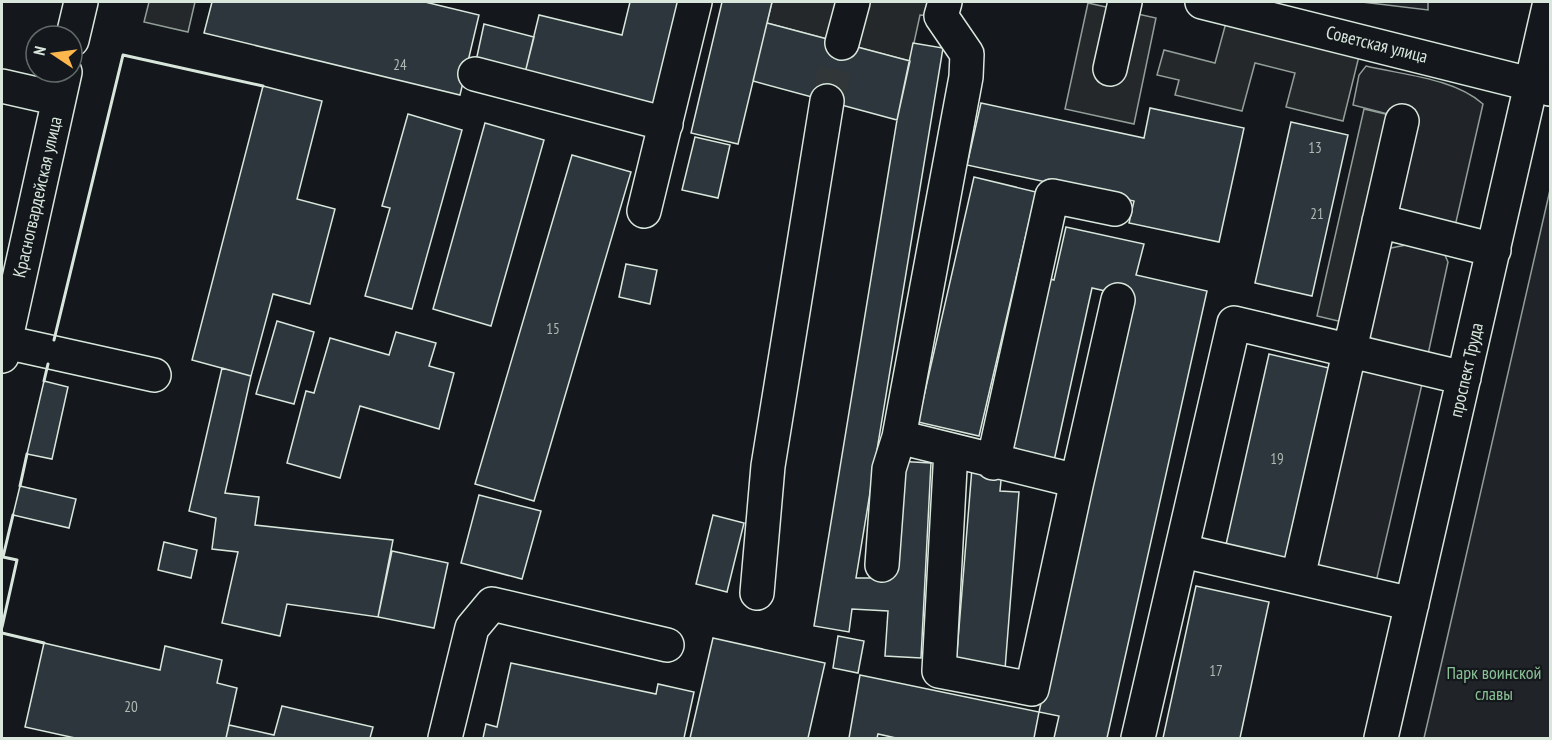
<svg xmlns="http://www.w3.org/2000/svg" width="1552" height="740" viewBox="0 0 1552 740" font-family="'PT Sans Narrow',sans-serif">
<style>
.green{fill:#202428;stroke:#939e99;stroke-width:1.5}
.parking{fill:#24282b;stroke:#939e99;stroke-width:1.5}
.building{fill:#2c363c;stroke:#d8e6dc;stroke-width:1.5}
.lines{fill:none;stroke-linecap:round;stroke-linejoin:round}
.minor-tunnel{stroke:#313739;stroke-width:33;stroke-dasharray:33 16;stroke-linecap:butt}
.minor-casing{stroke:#d8e6dc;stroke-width:36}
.major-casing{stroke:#d8e6dc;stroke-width:36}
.minor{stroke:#14181c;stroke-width:33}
.major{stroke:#14181c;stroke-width:33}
.wall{stroke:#d8e6dc;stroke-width:3}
.labels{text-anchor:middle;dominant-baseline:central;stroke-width:4.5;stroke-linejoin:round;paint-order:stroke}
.number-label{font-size:15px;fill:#adbab4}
.street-label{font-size:18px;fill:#d8e6dc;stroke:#14181c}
.park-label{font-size:18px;fill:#8ac095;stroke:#14181c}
</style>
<rect width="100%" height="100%" fill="#14181c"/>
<!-- green -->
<path class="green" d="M1362,2H1428V10Z
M1366,66C1403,75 1454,78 1483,104L1456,222L1451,226L1401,213L1397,199L1415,121L1353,105L1359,75Z
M1550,190V738H1424L1441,665Z
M1406,245L1444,253L1448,262L1427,359L1364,345L1386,249Z
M1359,369L1422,384L1376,582L1313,567Z"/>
<!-- parking -->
<path class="parking" d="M149,2H195L188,32L144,22Z
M772,2H945L941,16L920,15L910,61L767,23Z
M1088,3L1156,18L1134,124L1065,109Z
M1230,8L1363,40L1343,121L1286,107L1295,73L1255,63L1242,111L1175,95L1179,80L1157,75L1164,50L1215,63Z
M1364,109L1415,121L1368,328L1317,316Z"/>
<!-- building -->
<path class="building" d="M212,2H425L479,15L460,95L204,33Z
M630,2H688L663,107L525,73L539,15L622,35Z
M722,2H772L738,144L691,133Z
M767,23L910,61L897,120L753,81Z
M484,24L534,37L525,73L476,61Z
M913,43L943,48L856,578H890L896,461L931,463L921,658L885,656L888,611L852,609L849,632L814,626L897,120Z
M263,86L322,101L297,199L335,209L310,304L273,294L251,376L192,360Z
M981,103L1144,138L1150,108L1244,128L1219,242L1129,223L1134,201L967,165Z
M408,114L462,130L412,309L365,296L390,208L382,206Z
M1291,122L1348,135L1312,296L1255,283Z
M485,123L544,140L491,326L433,309Z
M695,137L730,145L718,198L682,190Z
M572,155L631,172L534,501L475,484Z
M974,177L1036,192L979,436L918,422Z
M1066,227L1144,244L1136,275L1207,291L1107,738H1054L1059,716L1039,712L1132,297L1092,288L1052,470L1005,459L1046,278L1054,280Z
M626,264L657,270L650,304L619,297Z
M277,321L314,332L294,404L256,394Z
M396,332L436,343L429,366L454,373L439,429L360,406L340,478L287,463L306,391L314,393L330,338L389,355Z
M1269,354L1329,368L1284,563L1225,549Z
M222,368L251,376L225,493L259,497L255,525L393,540L378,617L287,604L280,636L222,623L238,552L212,549L216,518L189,511Z
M44,381L68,387L52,459L27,454Z
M972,468L1002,470L1000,491L1019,492L1005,669L956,665Z
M20,486L76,499L69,528L13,515Z
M479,495L541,511L522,579L461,563Z
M713,515L744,523L727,592L696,584Z
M164,542L197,550L191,578L158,570Z
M392,551L448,563L434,628L378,617Z
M1196,586L1269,602L1240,738H1163Z
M838,636L864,641L858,673L833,668Z
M713,638L825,663L808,738H690Z
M44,643L160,670L165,646L222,660L217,683L237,688L226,738H75L25,727Z
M511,663L656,694L658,684L694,692L684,738H483L486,724L497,727Z
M860,675L1039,712L1034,738H896L878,734L877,738H849Z
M282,706L373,727L370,738H226L229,725L274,735Z"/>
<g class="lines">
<!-- minor-tunnel -->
<path class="minor-tunnel" d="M827,101L842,43"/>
<defs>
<path id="minor" d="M945,2L941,16L967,54L966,77L899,437L1077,481L1118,300
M72,40L81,2
M842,43L853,2
M1110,69L1125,2
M475,74L666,124
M2,86L59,99
M644,211L695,2
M1379,221L1494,250
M5,342L154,375
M2,356L65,72
M951,450L939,671L1032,689L1077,481
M993,463L1052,196L1115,209
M1183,551L1412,604
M882,565L889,469L899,437
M1298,577L1402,121
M757,593L768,466L827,101
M445,738L472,628L492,604L667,645
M1138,738L1234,323L1464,378
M1381,738L1550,2"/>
<path id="major" d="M1202,2L1550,89"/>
</defs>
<!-- minor casing -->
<use href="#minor" class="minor-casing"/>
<!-- major casing -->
<use href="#major" class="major-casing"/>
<!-- minor -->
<use href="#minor" class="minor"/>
<!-- major -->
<use href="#major" class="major"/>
<!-- wall -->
<path class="wall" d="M54,340L123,55L263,86
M44,381L48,364
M20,486L27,454
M2,627L17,560L3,557L13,515
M2,633L44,643"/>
</g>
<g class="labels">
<!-- number labels -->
<g class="number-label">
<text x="400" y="64">24</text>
<text x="1315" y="147">13</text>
<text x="1317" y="213">21</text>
<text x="553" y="328">15</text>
<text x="1277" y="458">19</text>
<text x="1216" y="670">17</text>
<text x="131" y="706">20</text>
</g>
<!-- street labels -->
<g class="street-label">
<text transform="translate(1377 44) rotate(14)">Советская улица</text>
<text transform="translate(37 197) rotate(-77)">Красногвардейская улица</text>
<text transform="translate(1466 370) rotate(-77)">проспект Труда</text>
</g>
<!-- park labels -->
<g class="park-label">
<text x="1494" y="672">Парк воинской<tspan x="1494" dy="21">славы</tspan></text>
</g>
</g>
<!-- border -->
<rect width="1552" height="740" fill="none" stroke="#d8e6dc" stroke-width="6"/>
<!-- north arrow -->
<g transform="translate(54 54) rotate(283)"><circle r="28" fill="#14181c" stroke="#626a69" stroke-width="1.5"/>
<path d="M0-4.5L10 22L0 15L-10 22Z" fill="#ffb74d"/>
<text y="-9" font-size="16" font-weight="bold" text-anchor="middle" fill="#d8e6dc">N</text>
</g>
</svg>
